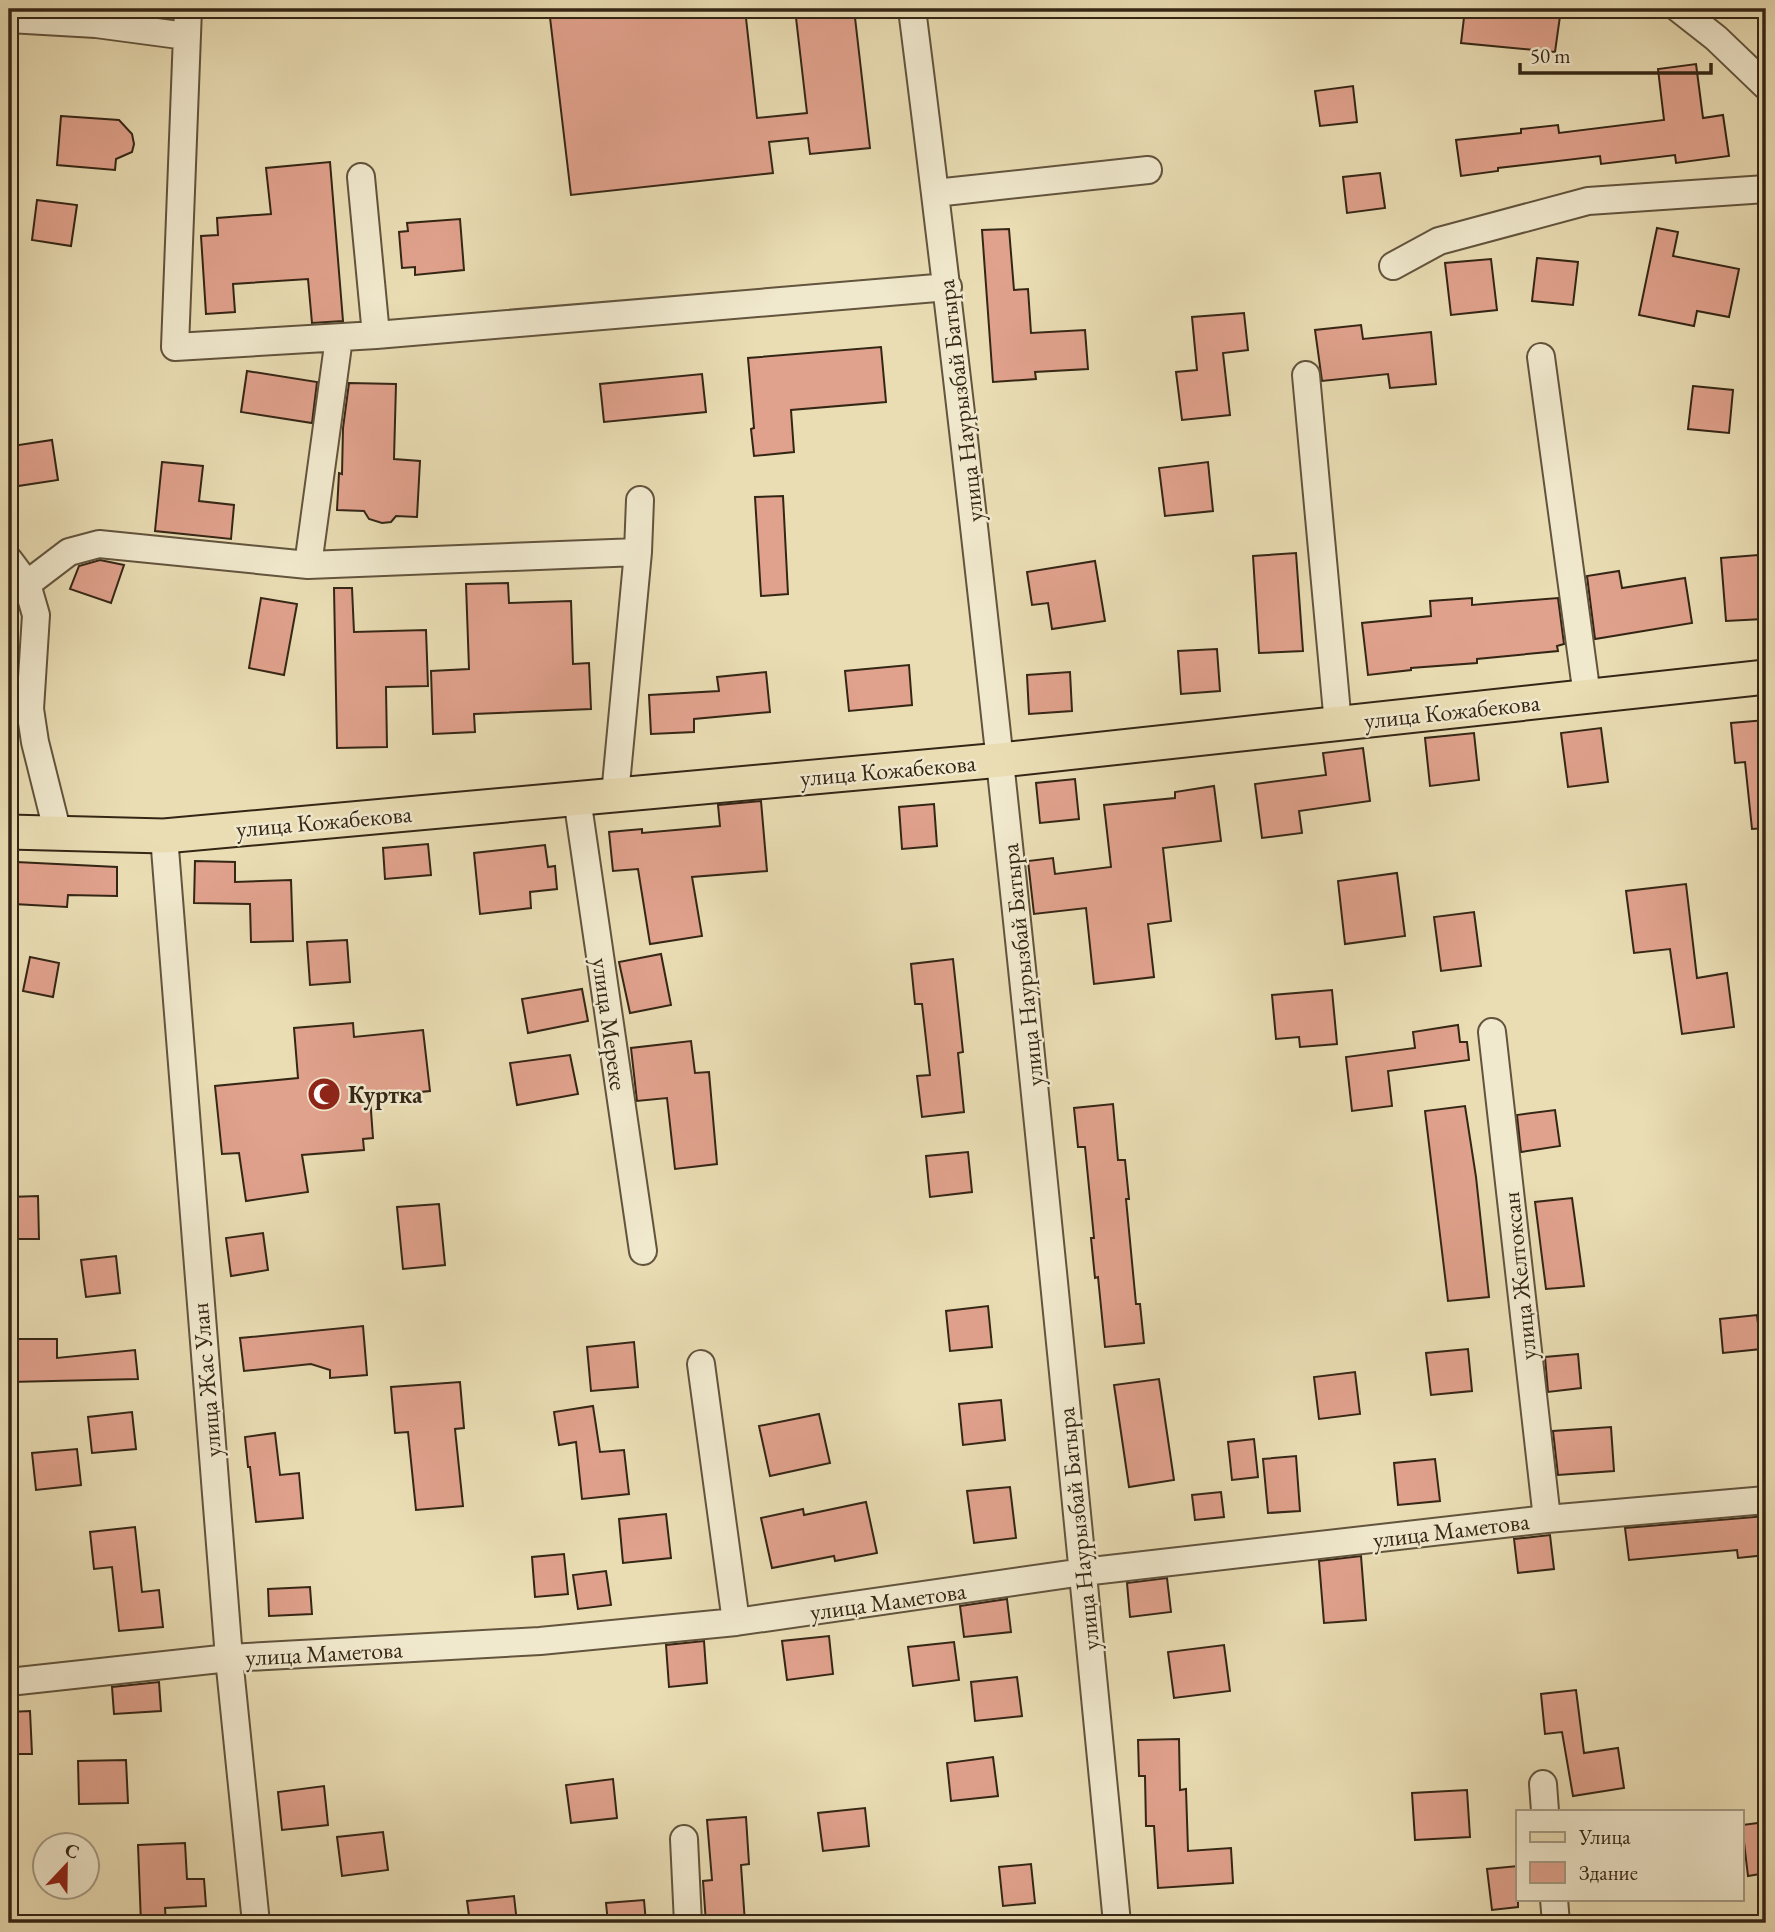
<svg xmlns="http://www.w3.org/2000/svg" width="1775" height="1932" viewBox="0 0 1775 1932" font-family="'EB Garamond',serif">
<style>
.building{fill:#e1a28d;stroke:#342615;stroke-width:2}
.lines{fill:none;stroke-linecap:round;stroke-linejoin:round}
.minor-casing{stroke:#62543d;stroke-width:30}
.major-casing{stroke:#342615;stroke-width:37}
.minor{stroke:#f1e9ce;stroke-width:26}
.major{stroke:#eaddb4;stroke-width:33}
.labels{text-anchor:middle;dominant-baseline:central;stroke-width:5;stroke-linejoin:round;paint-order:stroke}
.street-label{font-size:24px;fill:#342615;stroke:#f1e9ce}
.poi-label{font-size:24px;font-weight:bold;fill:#342615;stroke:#f1e9ce;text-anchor:start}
</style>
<rect width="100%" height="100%" fill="#eaddb4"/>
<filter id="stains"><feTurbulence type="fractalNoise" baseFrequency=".00286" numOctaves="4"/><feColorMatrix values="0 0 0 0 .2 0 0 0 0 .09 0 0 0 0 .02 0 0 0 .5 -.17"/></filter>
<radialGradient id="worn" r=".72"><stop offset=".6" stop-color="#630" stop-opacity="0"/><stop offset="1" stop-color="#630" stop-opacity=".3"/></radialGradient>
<!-- building -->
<path class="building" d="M549,9H745L757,118L807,113L795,9H854L870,148L810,154L808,138L769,142L773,173L571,195Z
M1465,9H1561L1555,52L1461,43Z
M1696,64L1703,118L1723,115L1729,156L1676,163L1675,155L1601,164L1600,156L1498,168V171L1461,176L1456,140L1521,133V129L1558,125L1559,133L1664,120L1658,69Z
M1353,86L1357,122L1320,126L1315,91Z
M61,116L119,120L132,134L134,144L132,152L116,159L115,170L57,165Z
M330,162L343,321L312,323L308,279L233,284L235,312L206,314L201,236L218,235L217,218L271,214L266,168Z
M1380,173L1385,208L1347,213L1343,177Z
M37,200L77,205L71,246L32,240Z
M460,219L464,270L415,275V267L402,268L399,232L408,231L407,223Z
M1657,228L1678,232L1673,256L1739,269L1729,317L1697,311L1694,326L1639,315Z
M1009,229L1014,290L1028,289L1031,333L1085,330L1088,369L1035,372L1036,379L993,382L982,230Z
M1537,258L1578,262L1573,305L1532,301Z
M1491,259L1497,310L1451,315L1445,263Z
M1244,313L1248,350L1223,353L1230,415L1182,420L1176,372L1197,370L1192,317Z
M1361,325L1363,339L1431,332L1436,384L1390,388L1388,374L1322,381L1315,330Z
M881,347L886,402L791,410L794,452L754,456L751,429L754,428L748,358Z
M247,371L317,382L312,423L241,412Z
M702,374L706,412L604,422L600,384Z
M349,383L396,384L394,459L420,461L417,517L396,516L391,522L382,523L369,519L364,511L337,510L339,473L342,474L343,428Z
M1693,386L1733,390L1729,433L1688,429Z
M52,440L58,480L18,486L12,446Z
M162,462L203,466L199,501L234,505L231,539L155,531Z
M1208,462L1213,511L1165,516L1159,468Z
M783,496L788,594L761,596L755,497Z
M1296,553L1303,651L1259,653L1253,556Z
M1758,555L1763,619L1726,621L1721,558Z
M100,560L124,565L111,603L70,589L79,566Z
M1095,561L1105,621L1052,629L1048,603L1032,605L1027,572Z
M1619,571L1622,588L1685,578L1692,623L1595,639L1587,576Z
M508,583L509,603L571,601L573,664L589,663L591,709L474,714L475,732L433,734L431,671L469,669L466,584Z
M334,588H352L354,632L426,630L428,686L386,687L387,747L337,748Z
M261,598L297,604L284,675L249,668Z
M1472,598V605L1558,598L1564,644L1557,646L1558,651L1477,659V663L1411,668V670L1368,675L1362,623L1431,616L1430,601Z
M1217,649L1220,691L1181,694L1178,651Z
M909,665L912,705L849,711L845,671Z
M766,672L770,712L694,719V732L651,734L649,695L719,691L717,677Z
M1070,672L1072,711L1029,714L1027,675Z
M1766,720V828L1752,829L1745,762L1735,763L1731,723Z
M1601,728L1608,782L1568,787L1561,733Z
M1474,733L1479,780L1430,786L1425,738Z
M1363,748L1370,801L1299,811L1302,833L1262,838L1255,784L1326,775L1323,753Z
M1075,779L1079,819L1040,823L1036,783Z
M1214,786L1221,841L1163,848L1171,921L1148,924L1154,977L1094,984L1086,908L1034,914L1028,861L1053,858L1055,874L1111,867L1104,805L1175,798V792Z
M761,801L767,871L692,877L702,936L650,944L638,869L613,871L609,832L642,829V833L720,826L718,805Z
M934,804L937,846L902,849L899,807Z
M428,844L431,875L385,879L383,848Z
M545,845L548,867L555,866L557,889L530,892L531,908L480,914L474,853Z
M195,861L235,862V882L291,880L293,941L251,942L250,904L194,903Z
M16,862L117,867V896L68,895L67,907L14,904Z
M1397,873L1405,936L1345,944L1338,881Z
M1686,884L1697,978L1727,973L1734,1027L1682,1034L1670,949L1634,953L1626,891Z
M1474,912L1481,966L1441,971L1434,917Z
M347,940L350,982L310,985L307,942Z
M661,954L671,1005L630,1013L619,962Z
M30,957L59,963L53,997L23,991Z
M953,959L963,1052L958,1053L964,1112L922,1117L917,1076L930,1075L922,1004H915L911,964Z
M582,989L588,1021L528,1033L522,999Z
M1332,990L1337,1044L1300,1047L1299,1037L1276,1039L1272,995Z
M353,1023L354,1037L423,1030L430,1091L370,1097L373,1138L363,1139L364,1150L302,1155L308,1192L246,1201L239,1153L222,1154L215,1086L298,1078L294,1028Z
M1458,1025L1460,1042H1467L1469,1060L1388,1071L1392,1106L1352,1111L1346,1057L1415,1048L1413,1032Z
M691,1041L695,1073L709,1072L717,1164L675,1169L667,1098L637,1101L631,1048Z
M570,1055L578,1094L517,1105L510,1063Z
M1113,1104L1118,1160H1125L1129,1199H1126L1136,1304H1140L1144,1343L1105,1347L1098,1277L1095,1278L1091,1238H1094L1085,1147H1078L1074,1108Z
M1465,1106L1476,1177L1489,1297L1448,1301L1425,1111Z
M1555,1110L1560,1146L1521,1152L1517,1115Z
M968,1152L972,1192L930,1197L926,1156Z
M38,1196L39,1239H9V1197Z
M1572,1198L1584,1286L1546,1289L1535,1202Z
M439,1204L445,1265L403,1269L397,1207Z
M263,1233L268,1270L231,1276L226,1238Z
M116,1256L120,1293L86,1297L81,1260Z
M988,1306L992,1347L950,1351L946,1311Z
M1757,1315L1761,1349L1723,1353L1720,1319Z
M363,1326L367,1375L330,1378V1370L311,1364L244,1371L240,1338Z
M9,1339H57V1358L135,1350L138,1379L10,1382Z
M634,1342L638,1387L591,1391L587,1347Z
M1468,1349L1472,1391L1431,1395L1426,1353Z
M1578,1354L1581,1388L1548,1392L1545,1357Z
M1355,1372L1360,1414L1319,1419L1314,1377Z
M1159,1379L1174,1480L1129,1487L1114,1385Z
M460,1382L464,1428L455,1429L463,1506L416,1510L408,1432L395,1433L391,1387Z
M1001,1400L1005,1440L963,1445L959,1404Z
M593,1406L600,1452L624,1450L629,1494L582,1499L576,1442L559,1445L554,1412Z
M132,1412L136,1449L92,1453L88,1417Z
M819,1414L830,1463L770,1476L759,1426Z
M1611,1427L1614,1471L1558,1475L1553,1431Z
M275,1433L280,1475L299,1473L303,1518L256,1522L250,1467H248L245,1437Z
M1254,1439L1258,1477L1232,1480L1228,1442Z
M77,1449L81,1485L36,1490L32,1453Z
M1296,1456L1300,1511L1268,1513L1263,1459Z
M1435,1459L1440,1501L1398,1505L1394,1463Z
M1010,1487L1016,1538L974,1543L967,1491Z
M1221,1492L1224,1517L1195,1520L1192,1495Z
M866,1502L877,1553L835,1561L834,1556L772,1568L761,1518L803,1509L804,1515Z
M666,1514L671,1558L623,1563L619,1519Z
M1766,1516V1555L1738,1558L1737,1550L1629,1560L1625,1528Z
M135,1527L142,1592L159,1590L163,1627L119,1631L112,1567L94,1569L90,1532Z
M1550,1535L1554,1569L1518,1573L1514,1539Z
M564,1554L568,1594L535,1597L532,1557Z
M1361,1556L1366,1620L1324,1623L1319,1561Z
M606,1571L611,1605L578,1609L573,1575Z
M1167,1578L1171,1612L1130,1617L1127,1583Z
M310,1587L312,1614L269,1616L268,1589Z
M1007,1599L1011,1632L964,1637L960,1606Z
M829,1636L833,1674L787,1680L782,1641Z
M704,1641L707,1683L669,1687L666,1645Z
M954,1642L959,1680L913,1686L908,1647Z
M1224,1645L1230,1691L1174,1698L1168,1652Z
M1017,1677L1022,1716L975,1721L971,1682Z
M159,1682L161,1711L114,1714L112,1687Z
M1576,1690L1584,1753L1618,1748L1624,1788L1573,1796L1562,1732L1545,1734L1541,1694Z
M30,1711L32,1754H9V1712Z
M1179,1739L1180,1790L1186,1789L1188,1851L1231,1848L1233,1883L1158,1888L1154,1826H1146L1145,1776H1139L1138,1740Z
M993,1757L998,1796L951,1801L947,1763Z
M126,1760L128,1803L79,1804L78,1761Z
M613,1779L617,1818L571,1823L566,1785Z
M324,1786L328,1825L282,1830L278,1792Z
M1467,1790L1470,1837L1415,1840L1412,1793Z
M865,1808L869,1846L823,1851L818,1813Z
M746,1817L749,1864L741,1865L745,1923H706L703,1881L712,1880L707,1820Z
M1766,1822V1873L1748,1876L1742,1825Z
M383,1832L388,1870L342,1876L337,1837Z
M185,1843L187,1879H204L206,1906L165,1908L166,1923H141L138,1845Z
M1031,1864L1035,1903L1003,1906L999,1867Z
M1518,1866V1907L1492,1910L1487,1869Z
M514,1896L517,1923H470L467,1901Z
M644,1900L646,1923H608L606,1903Z"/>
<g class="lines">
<defs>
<path id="minor" d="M188,9L175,347L376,335L948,287
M912,9C993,645 1055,1284 1117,1923
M1679,9L1716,38L1766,86
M9,19L96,24L186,36
M361,177L376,335
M935,193L1148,170
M1393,266L1439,241L1588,201L1766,189
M1541,357L1587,696
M1306,375L1338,724
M9,560L27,584L36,615L30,709L35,742L58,834
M308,565L339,338
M27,584L69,552L99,544L308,565L638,552
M615,795L638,552L640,500
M577,798L643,1251
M164,836L229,1658L256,1923
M1492,1032L1547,1519
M701,1364L736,1622
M9,1682L229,1658L540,1641L736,1622L1083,1572L1547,1519L1766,1500
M1543,1784L1545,1811
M684,1839L688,1923
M1554,1899L1556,1923"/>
<path id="major" d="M9,832L164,836L1001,760L1766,677"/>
</defs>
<!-- minor casing -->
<use href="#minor" class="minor-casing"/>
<!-- major casing -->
<use href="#major" class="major-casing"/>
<!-- minor -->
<use href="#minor" class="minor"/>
<!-- major -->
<use href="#major" class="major"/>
</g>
<!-- icons -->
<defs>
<symbol id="mosque-disc" viewBox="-11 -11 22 22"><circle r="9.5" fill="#8f2418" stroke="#f1e9ce"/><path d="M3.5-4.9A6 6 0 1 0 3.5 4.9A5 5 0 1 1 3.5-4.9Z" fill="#fff"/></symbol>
</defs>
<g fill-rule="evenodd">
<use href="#mosque-disc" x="305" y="1075" width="38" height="38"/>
</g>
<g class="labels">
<!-- street labels -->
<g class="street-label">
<text transform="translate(960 401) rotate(-97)">улица Наурызбай Батыра</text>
<text transform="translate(1452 711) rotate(-6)">улица Кожабекова</text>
<text transform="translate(888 770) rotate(-5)">улица Кожабекова</text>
<text transform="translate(324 821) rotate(-5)">улица Кожабекова</text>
<text transform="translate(1022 965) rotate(-96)">улица Наурызбай Батыра</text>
<text transform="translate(610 1024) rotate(82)">улица Мереке</text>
<text transform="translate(1519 1276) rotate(-96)">улица Желтоксан</text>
<text transform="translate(206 1380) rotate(-95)">улица Жас Улан</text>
<text transform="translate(1078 1529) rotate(-96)">улица Наурызбай Батыра</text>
<text transform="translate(1451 1530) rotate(-7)">улица Маметова</text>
<text transform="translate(888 1601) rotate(-8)">улица Маметова</text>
<text transform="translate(324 1653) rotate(-3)">улица Маметова</text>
</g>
<!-- poi labels -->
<g class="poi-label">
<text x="348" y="1094">Куртка</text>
</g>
</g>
<!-- margin -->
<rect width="1775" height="1932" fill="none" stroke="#eaddb4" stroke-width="35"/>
<rect x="10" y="10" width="1754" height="1911" fill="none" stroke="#342615" stroke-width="3.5"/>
<rect x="18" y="18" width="1740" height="1897" fill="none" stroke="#342615" stroke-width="2"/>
<!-- legend -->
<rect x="1516" y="1810" width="228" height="91" fill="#f1e9ce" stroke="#a59b84" stroke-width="2"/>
<rect x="1530" y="1832" width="35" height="10" fill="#eaddb4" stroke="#a59b84" stroke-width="2"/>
<text x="1579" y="1844" font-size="21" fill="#342615">Улица</text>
<rect x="1530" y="1862" width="35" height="21" fill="#e1a28d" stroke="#a59b84" stroke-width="2"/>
<text x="1579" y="1880" font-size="21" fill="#342615">Здание</text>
<!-- north arrow -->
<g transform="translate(66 1866) rotate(22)"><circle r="33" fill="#f1e9ce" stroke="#a59b84" stroke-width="2"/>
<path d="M0-5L12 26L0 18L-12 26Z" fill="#8f2418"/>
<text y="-10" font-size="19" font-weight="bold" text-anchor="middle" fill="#342615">С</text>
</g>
<!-- scale -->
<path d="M1520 63v10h191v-10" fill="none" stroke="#342615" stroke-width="3.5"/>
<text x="1530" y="63" font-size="21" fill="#342615" stroke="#f1e9ce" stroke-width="5" paint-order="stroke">50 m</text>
<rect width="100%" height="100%" filter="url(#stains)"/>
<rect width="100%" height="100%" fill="url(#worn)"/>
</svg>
